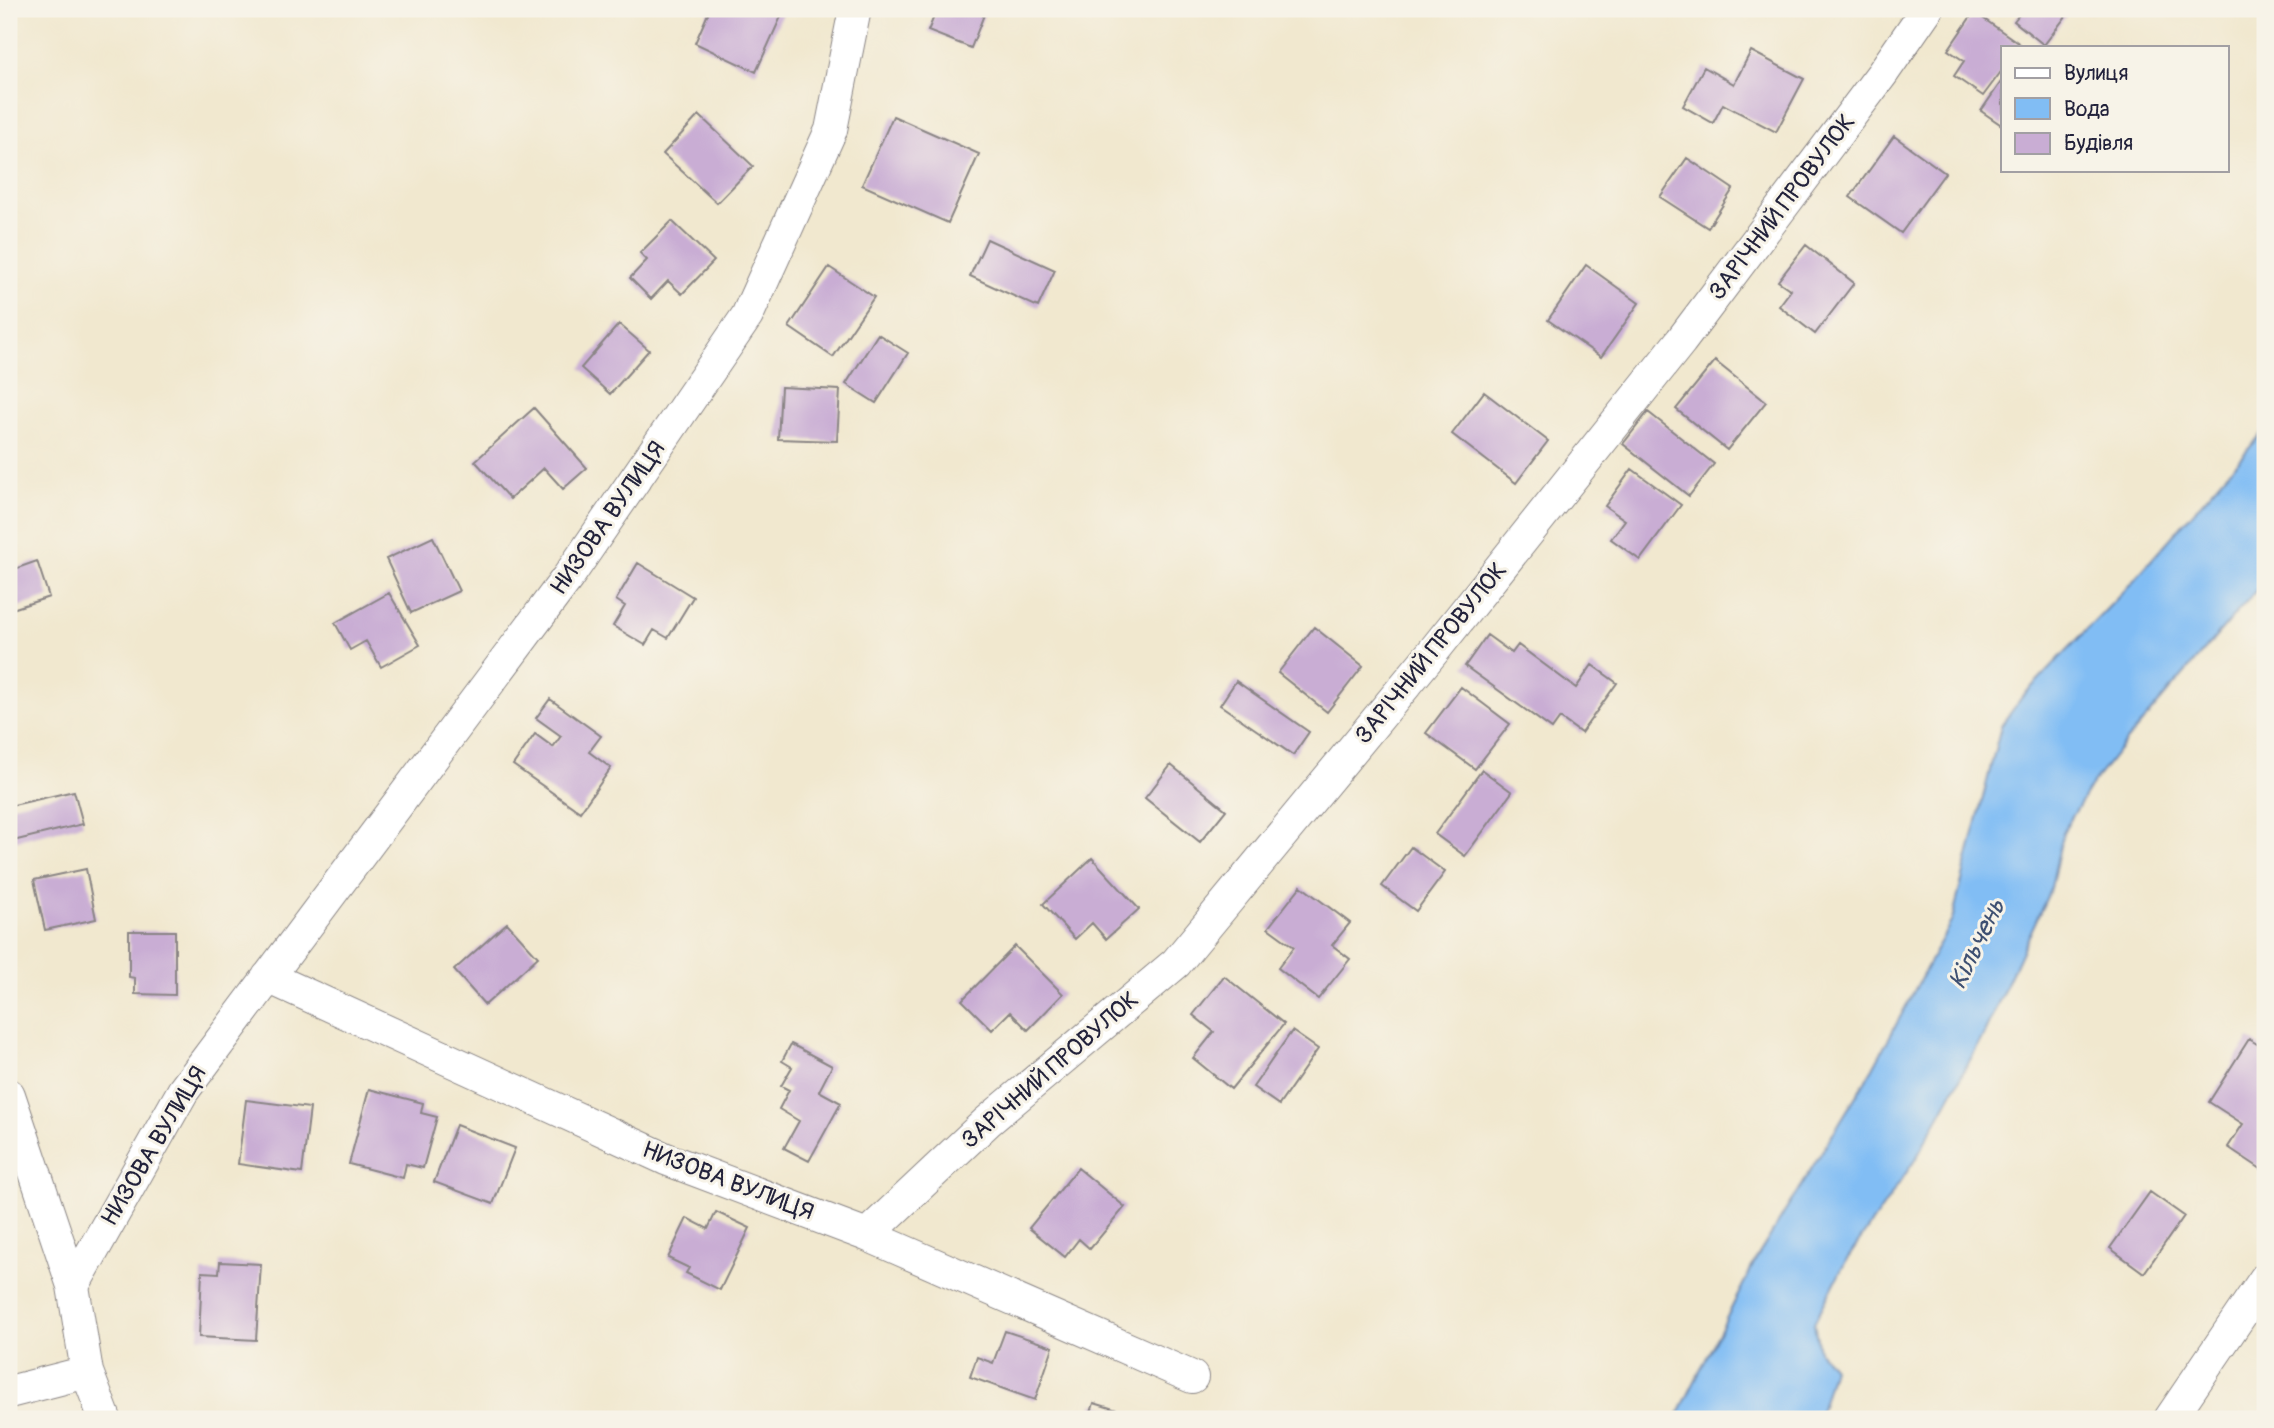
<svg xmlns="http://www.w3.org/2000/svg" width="2274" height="1428" viewBox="0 0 2274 1428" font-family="Pangolin,sans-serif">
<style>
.water{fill:#81bdf4;stroke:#527098;stroke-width:2}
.building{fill:#c9add4}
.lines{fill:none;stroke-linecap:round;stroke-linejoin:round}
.street-casing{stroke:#8a8585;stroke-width:34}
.street{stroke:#fff;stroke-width:32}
.labels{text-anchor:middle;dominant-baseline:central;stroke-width:6;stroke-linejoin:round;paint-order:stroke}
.street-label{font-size:24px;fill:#22223b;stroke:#f7f3e8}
.water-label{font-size:26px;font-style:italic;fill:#3e5072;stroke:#f7f3e8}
</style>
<rect width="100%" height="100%" fill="#f7f3e8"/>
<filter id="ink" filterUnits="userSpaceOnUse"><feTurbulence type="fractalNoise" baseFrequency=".0143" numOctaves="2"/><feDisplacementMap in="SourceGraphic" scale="14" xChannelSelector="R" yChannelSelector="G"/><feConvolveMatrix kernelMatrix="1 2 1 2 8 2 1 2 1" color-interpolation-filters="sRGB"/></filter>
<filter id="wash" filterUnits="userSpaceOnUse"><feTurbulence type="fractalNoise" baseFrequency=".00686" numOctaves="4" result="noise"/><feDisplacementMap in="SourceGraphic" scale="28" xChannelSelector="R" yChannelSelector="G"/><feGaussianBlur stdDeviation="1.57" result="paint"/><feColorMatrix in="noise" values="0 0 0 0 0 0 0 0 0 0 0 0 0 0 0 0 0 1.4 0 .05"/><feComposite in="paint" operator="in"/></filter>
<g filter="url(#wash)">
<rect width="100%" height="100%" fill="#f1e8cf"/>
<!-- water -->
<path class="water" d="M2265,430V580L2121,747L2090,787L2063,832L2051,888L1983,1036L1917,1157L1846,1261L1814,1323L1819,1351L1833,1368L1818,1419H1676L1756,1259L1873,1068L1952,920L2001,726L2022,697L2126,589Z"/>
<g id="blocks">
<!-- building -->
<path class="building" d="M710,9L784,10L756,72L695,43Z
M937,9H977L985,12L971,48L928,31Z
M2019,9H2066L2069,12L2044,45L2014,21L2022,11Z
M1974,12L2020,44L2018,47H2003V69L1983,96L1954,76L1964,61L1948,50Z
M1751,51L1804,79L1776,132L1723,104L1713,123L1683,106L1704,67L1734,84Z
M2003,79V126L1981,111Z
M699,115L753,166L717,203L663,154Z
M893,116L979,154L948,223L862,185Z
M1894,136L1945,173L1901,233L1850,197Z
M1687,158L1733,189L1708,228L1660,197Z
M672,221L714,261L682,294L668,281L651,299L630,278L647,260L640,253Z
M987,239L1055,270L1038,307L970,276Z
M1806,245L1854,283L1815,334L1779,306L1791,290L1778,281Z
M1586,265L1639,303L1601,357L1548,320Z
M829,267L874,297L833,357L789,327Z
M619,324L649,350L610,394L581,368Z
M878,334L908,353L876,403L846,384Z
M1715,361L1766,402L1727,450L1676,409Z
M781,387L840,390L837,441L778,439Z
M1484,392L1548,441L1516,483L1452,434Z
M534,408L587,468L563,489L544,468L510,499L475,461Z
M1648,412L1714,464L1689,496L1623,444Z
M1632,469L1681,505L1640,560L1611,539L1625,520L1605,506Z
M433,537L459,591L411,613L386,559Z
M37,561L49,597L9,610V571Z
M638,563L693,597L668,638L654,630L645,645L613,626L625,606L616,600Z
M389,593L420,645L381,667L366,641L350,650L335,623Z
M1314,627L1363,666L1327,712L1278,673Z
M1487,635L1512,653L1518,645L1576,688L1592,665L1617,683L1581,733L1560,718L1552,729L1465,666Z
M1236,681L1309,732L1293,755L1220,705Z
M1461,687L1510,724L1475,769L1426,733Z
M550,699L601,736L589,752L611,768L580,812L513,765L535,734L553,747L561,736L536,718Z
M1171,765L1226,810L1200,842L1145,798Z
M1482,770L1512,792L1465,856L1435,834Z
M74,791L83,824L9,842V806Z
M1411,847L1445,872L1416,911L1382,886Z
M1092,858L1139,909L1106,939L1092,923L1075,939L1043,904Z
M86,869L96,919L45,930L34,880Z
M1301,886L1350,923L1332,945L1350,959L1318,999L1278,968L1294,947L1268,928Z
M507,923L538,957L485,1005L454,970Z
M129,931H175V995L135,994V978L129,977Z
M1015,946L1063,994L1028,1030L1010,1012L992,1030L962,1000Z
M1224,976L1284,1024L1231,1089L1193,1058L1214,1032L1193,1015Z
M1292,1031L1318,1049L1279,1105L1253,1087Z
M2249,1039L2265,1049L2264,1171L2228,1147L2243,1124L2209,1102Z
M791,1044L832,1066L819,1091L841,1103L809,1161L784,1148L799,1121L779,1109L789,1090L781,1086L792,1067L782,1061Z
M369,1089L423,1103L421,1113L437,1117L423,1168L406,1164L403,1178L349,1164Z
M246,1100L310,1108L302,1173L238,1164Z
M456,1125L515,1148L493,1204L434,1182Z
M1078,1168L1125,1207L1090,1249L1079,1239L1065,1257L1029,1228Z
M2150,1192L2184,1216L2144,1273L2110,1248Z
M716,1212L750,1228L720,1290L686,1273L689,1268L668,1258L687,1218L708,1229Z
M220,1262L261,1264L256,1340L199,1337L202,1272L219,1273Z
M1005,1331L1053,1347L1035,1400L970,1377L977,1357L993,1363Z
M1094,1403L1140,1417V1419H1089Z
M259,1416L317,1417V1419H259Z"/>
</g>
</g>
<g filter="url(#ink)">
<use href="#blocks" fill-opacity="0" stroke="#8a8585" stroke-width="2"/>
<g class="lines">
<defs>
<path id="street" d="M268,977L666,1159L867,1235L1192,1377
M9,1095L73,1286L87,1372L105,1419
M867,1235L987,1122L1176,963L1432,653L1681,341L1882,74L1927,9
M73,1286L183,1091L568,577L747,316L831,130L855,9
M9,1392L87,1372
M2170,1419L2265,1279"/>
</defs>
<!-- street casing -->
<use href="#street" class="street-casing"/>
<!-- street -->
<use href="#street" class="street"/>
</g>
</g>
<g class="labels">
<!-- street labels -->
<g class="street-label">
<text transform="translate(1782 207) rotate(-53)">ЗАРІЧНИЙ ПРОВУЛОК</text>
<text transform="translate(608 518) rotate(-55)">НИЗОВА ВУЛИЦЯ</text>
<text transform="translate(1431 653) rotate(-51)">ЗАРІЧНИЙ ПРОВУЛОК</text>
<text transform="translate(1050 1070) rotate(-41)">ЗАРІЧНИЙ ПРОВУЛОК</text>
<text transform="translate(154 1146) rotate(-59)">НИЗОВА ВУЛИЦЯ</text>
<text transform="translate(728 1181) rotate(21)">НИЗОВА ВУЛИЦЯ</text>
</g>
<!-- water labels -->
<g class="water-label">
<text transform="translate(1977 944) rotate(-64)">Кільчень</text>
</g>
</g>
<!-- margin -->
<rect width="2274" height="1428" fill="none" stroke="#f7f3e8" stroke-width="35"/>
<!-- legend -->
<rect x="2001" y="46" width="228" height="126" fill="#f7f3e8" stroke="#a29fa3" stroke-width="2"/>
<rect x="2015" y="68" width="35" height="10" fill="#ffffff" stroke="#a29fa3" stroke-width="2"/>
<text x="2064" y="80" font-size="21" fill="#22223b">Вулиця</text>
<rect x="2015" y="98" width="35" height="21" fill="#81bdf4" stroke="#a29fa3" stroke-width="2"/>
<text x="2064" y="116" font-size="21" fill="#22223b">Вода</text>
<rect x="2015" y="133" width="35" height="21" fill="#c9add4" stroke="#a29fa3" stroke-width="2"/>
<text x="2064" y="150" font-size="21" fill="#22223b">Будівля</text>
</svg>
